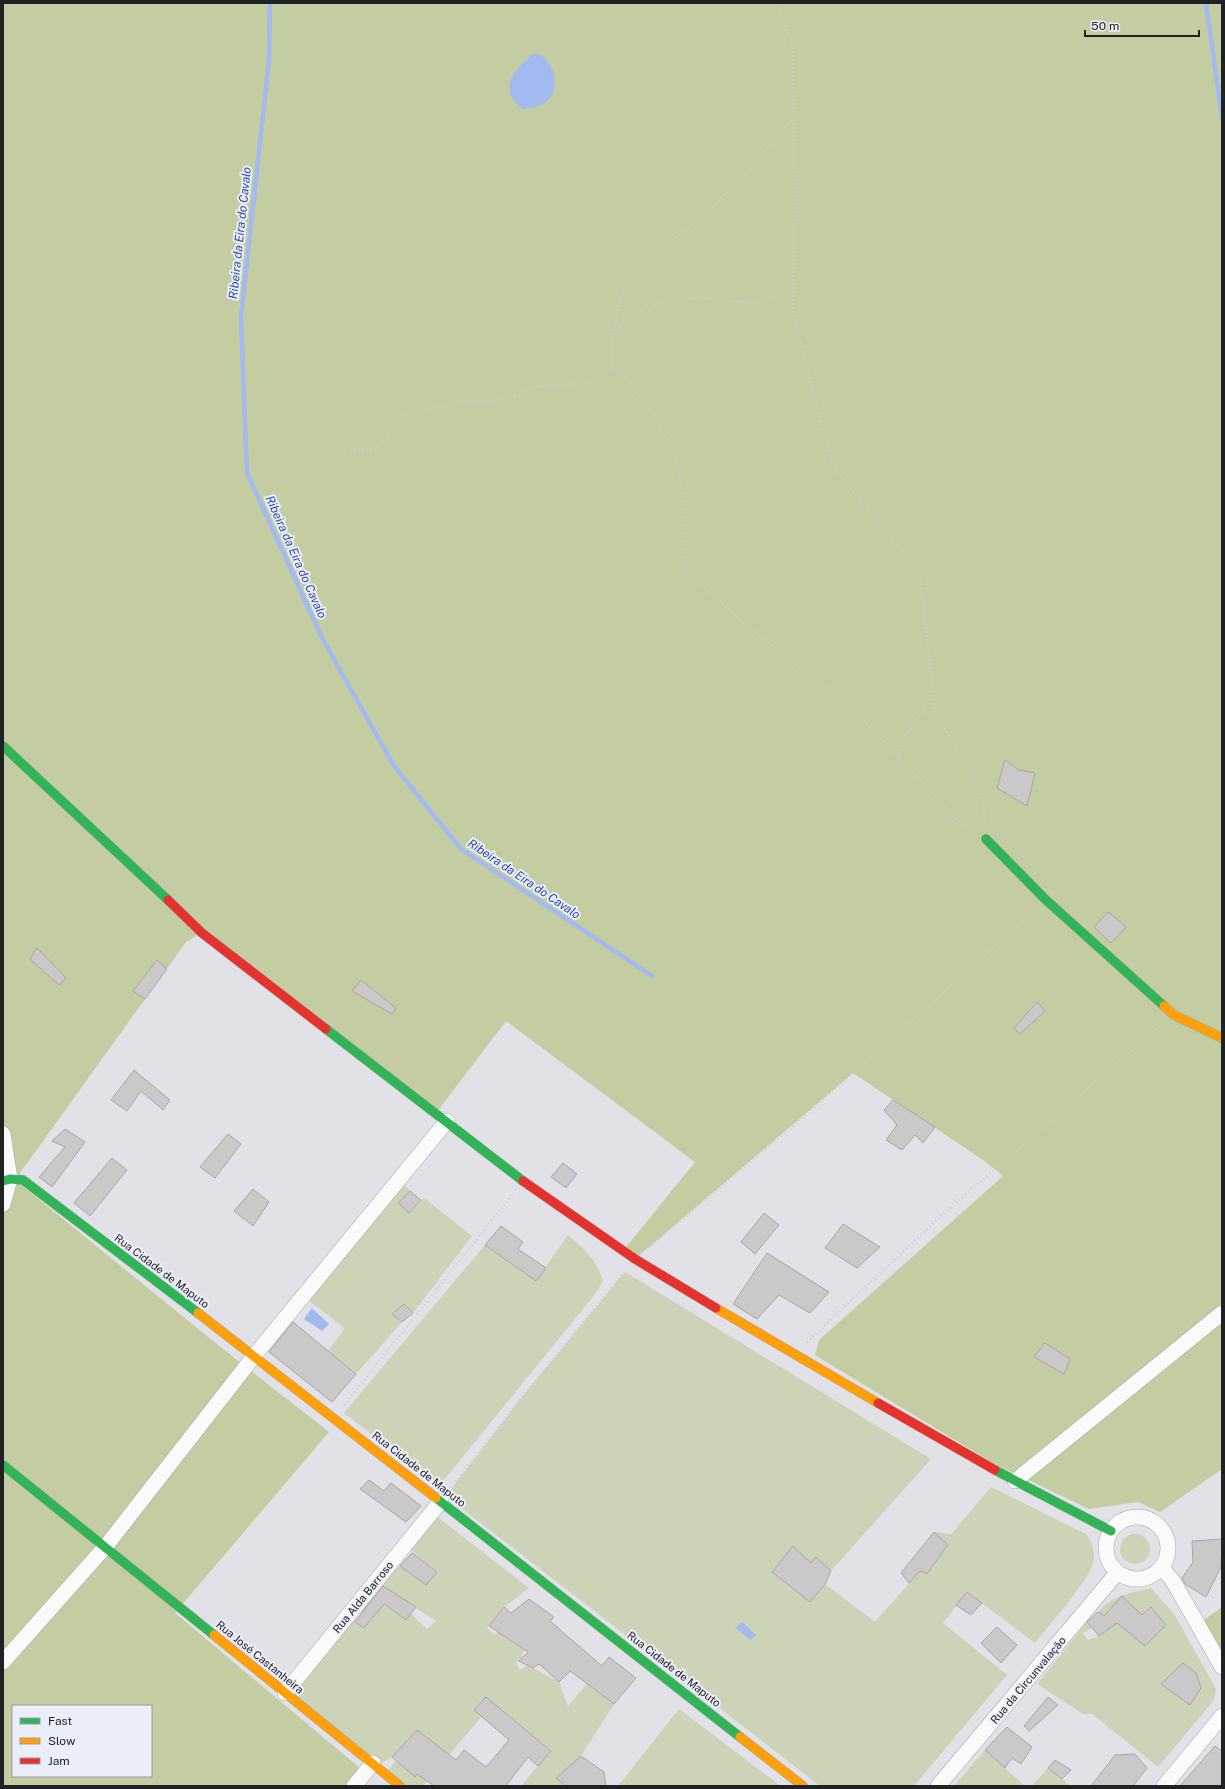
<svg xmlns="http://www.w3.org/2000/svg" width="1225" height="1789" viewBox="0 0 1225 1789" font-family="'Public Sans',sans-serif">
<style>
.green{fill:#ccd3b7}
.forest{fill:#c3cda1;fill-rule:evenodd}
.water{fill:#a3baf0}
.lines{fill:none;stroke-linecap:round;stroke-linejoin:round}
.stream{stroke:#a3baf0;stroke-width:4.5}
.building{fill:#cbc8ca;stroke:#a8a6a8}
.street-casing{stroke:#a5a6aa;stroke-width:16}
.fast-casing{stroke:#a5a6aa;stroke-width:10}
.slow-casing{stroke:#a5a6aa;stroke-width:10}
.jam-casing{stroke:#a5a6aa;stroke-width:10}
.path{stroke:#cdcdcf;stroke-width:2.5;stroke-dasharray:1 3;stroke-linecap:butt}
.street{stroke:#fafafb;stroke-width:15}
.fast{stroke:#30b455;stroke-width:9}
.slow{stroke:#ff9f0a;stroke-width:9}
.jam{stroke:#e5322d;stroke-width:9}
.labels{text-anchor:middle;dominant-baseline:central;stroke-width:4;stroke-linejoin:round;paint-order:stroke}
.street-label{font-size:11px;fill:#202125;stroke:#ebedf8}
.water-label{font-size:12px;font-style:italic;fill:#294ca1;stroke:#ebedf8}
</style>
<rect width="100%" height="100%" fill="#e1e1e7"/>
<!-- green -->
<path class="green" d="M399,1179L410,1191L398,1203L409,1213L424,1198L472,1236L413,1313L404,1304L393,1314L402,1322L356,1374L328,1351L345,1328L303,1296Z
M568,1235C584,1249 597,1260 603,1281L596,1293L439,1486L344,1413L485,1245L536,1281Z
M625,1272L931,1459L831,1571L816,1557L811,1563L793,1547L772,1572L810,1601L825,1584L875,1622L920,1571L927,1574L948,1546L934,1532L951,1534L991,1487L1086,1534C1092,1543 1096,1552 1093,1563C1088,1582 1049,1625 1035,1643L967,1592L943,1623L1007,1675L914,1786H820L446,1496L522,1397Z
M436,1516L529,1588L504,1607L487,1628L495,1635L502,1626L504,1636L515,1644L520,1638L526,1645L521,1658L516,1663L520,1670L527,1665L559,1682L568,1706L587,1684L614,1704L581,1756L556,1777L566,1786H521L551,1750L486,1697L474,1710L482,1716L423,1786H407L385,1773L396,1761L415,1776L440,1748L417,1730L392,1757L377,1766L285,1693L348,1617L364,1628L371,1618L355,1608L367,1593L406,1620L411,1614L427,1629L436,1621L376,1582L400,1566L426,1584L437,1572L405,1546Z
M1120 1549a15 15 0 1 1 30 0a15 15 0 1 1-30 0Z
M1151,1588L1174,1614L1216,1689L1214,1700L1158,1767L1092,1714H1083L1037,1684L1087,1622L1092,1628L1083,1633L1088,1640L1101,1635L1136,1609L1122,1596L1104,1616L1098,1612C1114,1594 1128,1594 1151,1588Z
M679,1709L781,1786H618Z
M985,1750L1025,1786H954Z
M1048,1768L1071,1786H1032Z"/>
<!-- forest -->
<path class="forest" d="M3,3H1222V1469L1160,1512L1138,1502L1089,1509L993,1463L815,1355L819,1340L1003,1176L983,1160L853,1073L635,1259L623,1251L695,1162L506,1021L436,1113L201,933L186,942L15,1180L218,1345L329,1432L175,1613L361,1769L347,1786H3ZM13,1706H151V1776H13Z
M1222,1607V1658L1204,1620Z"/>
<!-- water -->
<path class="water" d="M534,53C537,55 543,56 545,58C556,68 559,93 546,102C539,107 531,108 522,109C519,105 514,102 512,97C502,80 522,63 534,53Z
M312,1308L329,1324L322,1331L304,1319Z
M742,1622L756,1635L751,1640L735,1628Z"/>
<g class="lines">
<!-- stream -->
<path class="stream" d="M270,3L269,60L241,317L247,473L322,638L394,766L461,849L652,976
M1206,3L1222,118"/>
</g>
<!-- building -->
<path class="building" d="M1005,760L1019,770L1035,773L1027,806L997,788Z
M1108,912L1126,927L1111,943L1094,927Z
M37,948L66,978L59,985L30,959Z
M157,960L167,969L145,999L133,991Z
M361,980L396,1008L392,1014L352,991Z
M1037,1002L1045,1011L1020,1034L1014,1028Z
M134,1070L170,1100L163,1110L141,1091L127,1111L111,1100Z
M893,1100L935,1127L923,1143L915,1135L902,1150L886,1140L897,1125L884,1110Z
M65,1129L85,1142L52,1187L39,1177L65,1147L52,1141Z
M228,1134L241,1144L215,1178L200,1167Z
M112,1158L127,1170L90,1216L74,1203Z
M563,1163L577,1174L566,1188L551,1177Z
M253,1189L269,1202L253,1226L234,1211Z
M410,1191L421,1200L409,1213L398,1203Z
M764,1213L779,1225L755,1254L741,1242Z
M843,1224L880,1247L857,1268L825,1248Z
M501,1226L523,1242L518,1249L546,1268L536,1281L485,1245Z
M767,1253L829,1292L810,1313L779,1295L757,1319L733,1304Z
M404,1304L413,1313L402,1322L392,1314Z
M293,1322L356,1374L332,1402L269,1352Z
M1045,1343L1070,1359L1064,1374L1034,1357Z
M369,1480L384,1491L391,1483L421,1506L406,1522L360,1489Z
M934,1532L948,1545L927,1574L920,1571L909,1583L901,1573Z
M1222,1539L1221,1567L1206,1597L1185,1584L1182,1578L1193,1562L1192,1541Z
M793,1546L811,1563L816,1557L831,1571L825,1584L810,1602L772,1572Z
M412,1553L437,1572L426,1585L400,1566Z
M383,1586L416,1607L406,1620L384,1604L364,1628L355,1622Z
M967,1592L982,1603L971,1615L956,1605Z
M1122,1596L1142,1615L1151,1607L1166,1625L1145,1646L1117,1623L1099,1636L1087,1622L1098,1612L1104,1616Z
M529,1599L554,1617L550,1621L602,1666L609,1657L636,1678L614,1704L570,1671L559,1682L539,1664L533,1668L519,1661L528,1652L489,1626L504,1607L511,1613Z
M997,1627L1017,1645L1001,1663L981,1643Z
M1183,1663L1196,1673L1201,1688L1190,1705L1161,1684Z
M486,1697L551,1751L538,1766L528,1757L506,1786H434L417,1774L415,1777L392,1757L417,1730L456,1760L464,1750L486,1767L509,1740L474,1710Z
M1048,1697L1058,1705L1029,1731L1024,1726Z
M1007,1727L1032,1747L1021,1764L1012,1758L1005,1768L985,1750Z
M1215,1746L1222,1751V1786H1180Z
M1135,1754L1147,1768L1133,1786H1091L1115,1755Z
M581,1756L604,1772L606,1786H566L556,1778Z
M1055,1760L1071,1770L1062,1779L1048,1768Z"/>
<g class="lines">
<defs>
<path id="street" d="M3,1134L10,1179L3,1204
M1015,1481L1222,1313
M1106 1548a31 31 0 1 1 62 0a31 31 0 1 1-62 0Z
M1162,1568L1173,1581L1222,1667
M3,1662L106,1546L254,1356L447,1121
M285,1693L441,1501
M354,1786L373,1763
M938,1786L1117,1573
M1164,1786L1222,1716"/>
<path id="fast" d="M3,746L168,900
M986,839L1046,900L1164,1006
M326,1029L523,1181
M3,1181L10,1179L23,1180L198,1313
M3,1465L214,1635
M995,1470L1111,1531
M436,1498L740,1737"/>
<path id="slow" d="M1164,1006L1174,1015L1222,1038
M716,1308L878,1403
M198,1313L436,1498
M214,1635L400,1786
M740,1737L803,1786"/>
<path id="jam" d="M168,900L202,933L326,1029
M523,1181L635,1259L716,1308
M878,1403L995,1470"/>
</defs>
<!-- street casing -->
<use href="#street" class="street-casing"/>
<!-- fast casing -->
<use href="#fast" class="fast-casing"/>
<!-- slow casing -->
<use href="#slow" class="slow-casing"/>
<!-- jam casing -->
<use href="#jam" class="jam-casing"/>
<!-- path -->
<path class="path" d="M776,3L793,46L795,198L793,314L833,466L920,574L935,712L982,790L985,823
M793,276L772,297L753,303L704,298L670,300L644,309L626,319L613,335L611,349L613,365L637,392L656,419L669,443L676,459L682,487V564C727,614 783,653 835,695C858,714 878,736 899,757
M613,334L619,303L628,281L647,262L692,225L720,199L745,174L794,118
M351,450L377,449L387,438L394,421L409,413L460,402H487L505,398L521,394L533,387L583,383L598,378L613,365
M933,696L899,745V757L905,767L924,783L954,818L972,830
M649,1247L791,1128L1034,911
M807,1342L942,1215L1161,1025
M344,1405L512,1195
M451,1488L522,1397L624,1272
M1214,1626L1222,1621"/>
<!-- street -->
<use href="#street" class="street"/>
<!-- fast -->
<use href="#fast" class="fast"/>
<!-- slow -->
<use href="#slow" class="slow"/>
<!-- jam -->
<use href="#jam" class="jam"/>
</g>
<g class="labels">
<!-- street labels -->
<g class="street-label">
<text transform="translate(162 1271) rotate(37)">Rua Cidade de Maputo</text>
<text transform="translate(419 1469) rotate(38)">Rua Cidade de Maputo</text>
<text transform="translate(363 1597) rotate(-51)">Rua Alda Barroso</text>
<text transform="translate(260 1657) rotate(39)">Rua José Castanheira</text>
<text transform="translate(674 1669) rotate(38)">Rua Cidade de Maputo</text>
<text transform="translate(1028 1680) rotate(-50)">Rua da Circunvalação</text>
</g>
<!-- water labels -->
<g class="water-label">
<text transform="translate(240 233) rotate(-84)">Ribeira da Eira do Cavalo</text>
<text transform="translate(296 557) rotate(66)">Ribeira da Eira do Cavalo</text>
<text transform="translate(524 879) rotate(34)">Ribeira da Eira do Cavalo</text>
</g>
</g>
<!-- border -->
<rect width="1225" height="1789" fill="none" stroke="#202125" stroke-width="8"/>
<!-- legend -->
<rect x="12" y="1705" width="140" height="72" fill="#ebedf8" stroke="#9a9ba4"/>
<rect x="20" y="1718" width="20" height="6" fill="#30b455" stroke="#9a9ba4"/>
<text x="48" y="1725" font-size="12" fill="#202125">Fast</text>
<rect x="20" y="1738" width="20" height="6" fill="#ff9f0a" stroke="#9a9ba4"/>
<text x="48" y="1745" font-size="12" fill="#202125">Slow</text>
<rect x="20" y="1758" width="20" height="6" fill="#e5322d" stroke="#9a9ba4"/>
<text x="48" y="1765" font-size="12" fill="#202125">Jam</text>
<!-- scale -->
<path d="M1085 30v6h114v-6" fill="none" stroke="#202125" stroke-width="2"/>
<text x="1091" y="30" font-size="12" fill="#202125" stroke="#ebedf8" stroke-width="3" paint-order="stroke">50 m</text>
</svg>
